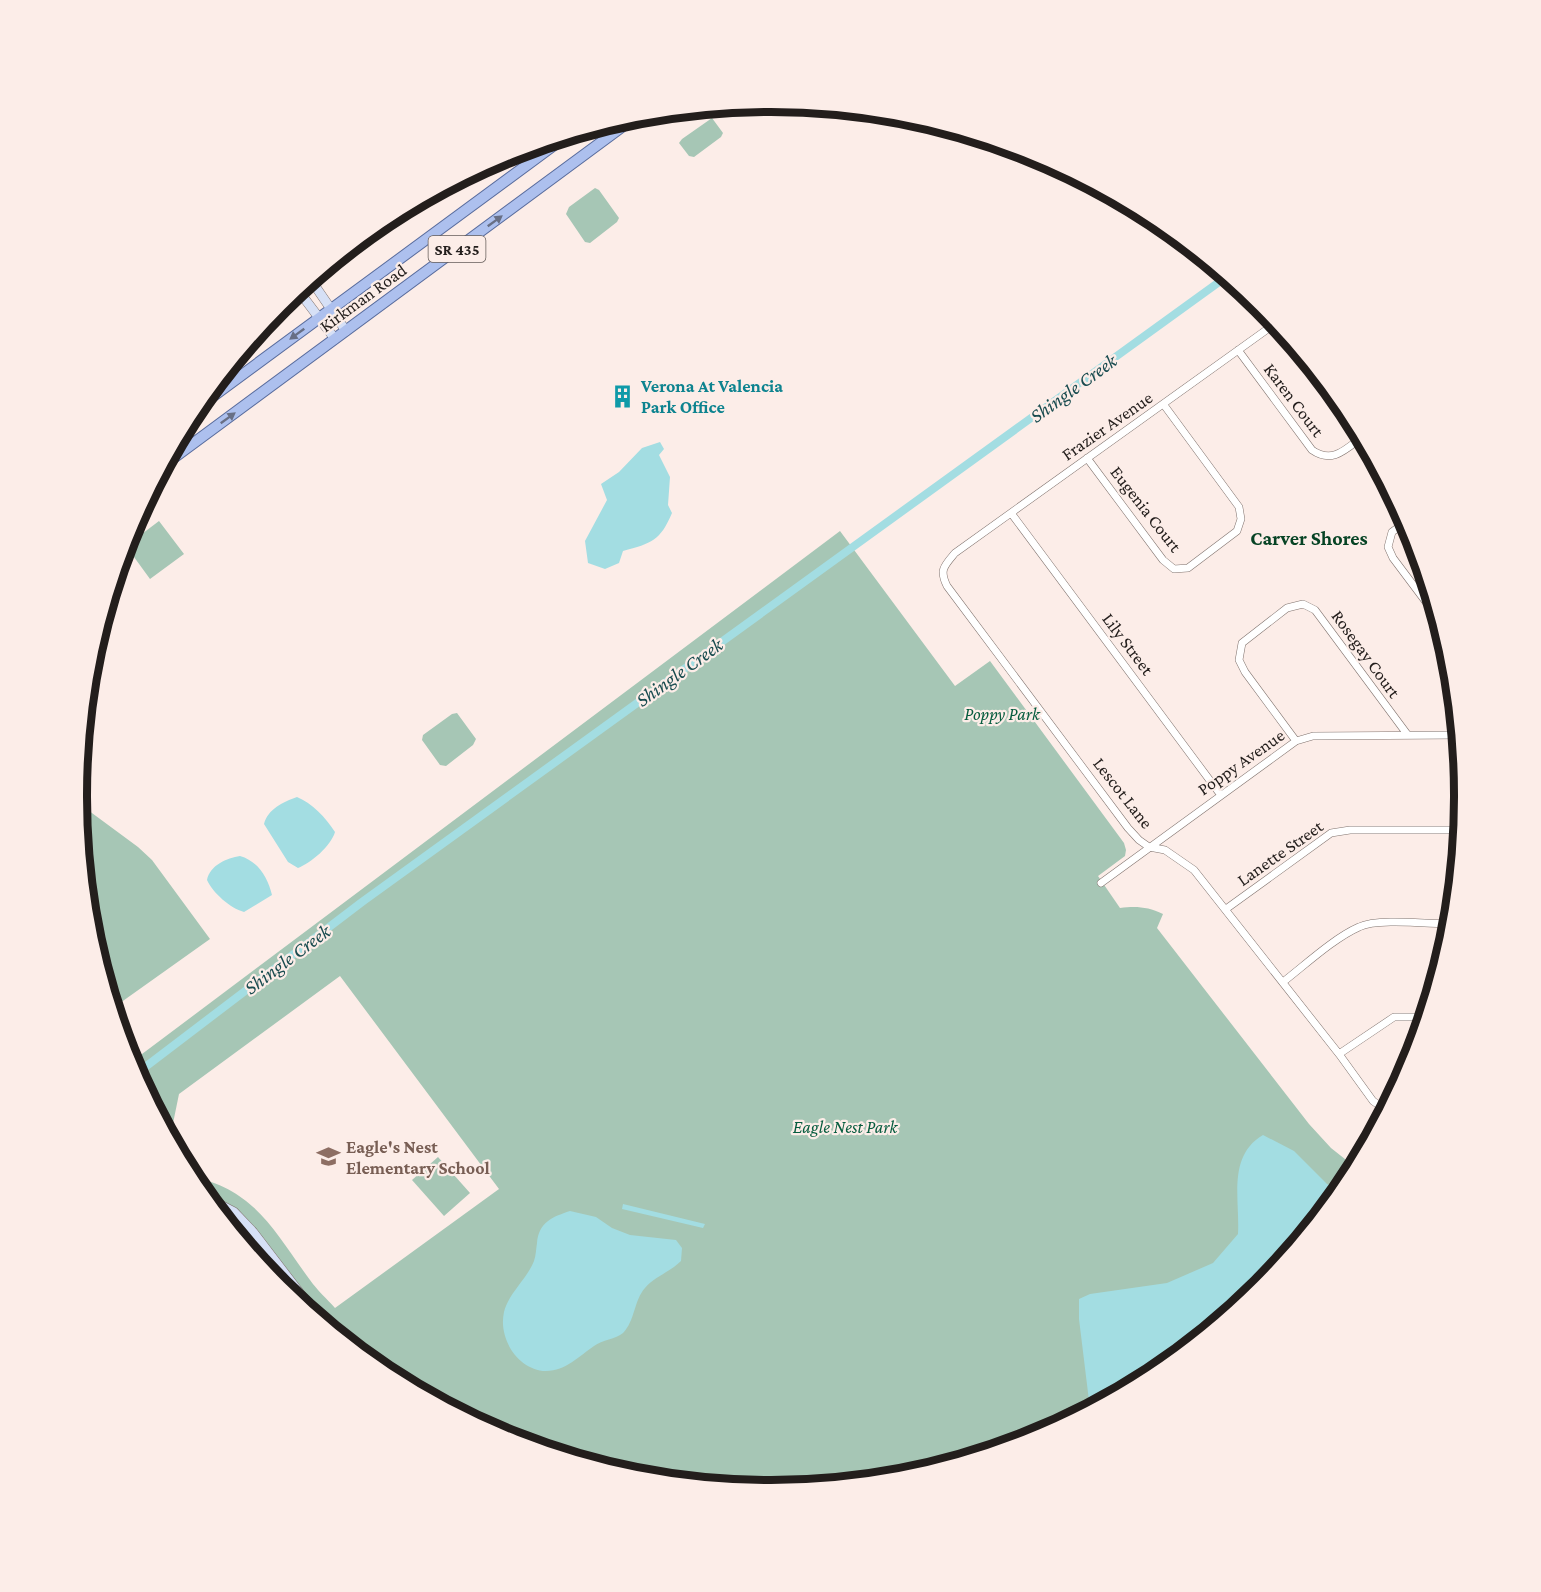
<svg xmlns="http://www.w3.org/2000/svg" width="1541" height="1592" viewBox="0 0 1541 1592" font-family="'Crimson Pro',serif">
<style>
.green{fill:#a6c6b5}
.water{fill:#a3dde2}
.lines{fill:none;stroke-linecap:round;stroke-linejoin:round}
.canal{stroke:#a3dde2;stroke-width:8}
.street-casing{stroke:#80736e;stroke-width:8}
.secondary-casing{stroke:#80736e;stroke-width:10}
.primary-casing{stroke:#596c9d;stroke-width:12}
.street{stroke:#fff;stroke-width:7}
.secondary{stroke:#d6e0f6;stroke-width:9}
.primary{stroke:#adc0ee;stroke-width:10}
.oneway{fill:#686f85}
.labels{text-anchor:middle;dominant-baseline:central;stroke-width:4.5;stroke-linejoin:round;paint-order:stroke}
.shield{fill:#fcede8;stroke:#645c59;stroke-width:1.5}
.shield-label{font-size:16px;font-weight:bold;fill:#231e1c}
.street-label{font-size:18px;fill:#231e1c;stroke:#fcede8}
.culture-label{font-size:18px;font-weight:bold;fill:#0d838f;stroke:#fcede8;text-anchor:start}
.park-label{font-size:18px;font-style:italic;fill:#065c3e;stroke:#fcede8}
.education-label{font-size:18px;font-weight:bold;fill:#785e54;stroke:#fcede8;text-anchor:start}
.water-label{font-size:20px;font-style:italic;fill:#184b4f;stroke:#fcede8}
.neighbourhood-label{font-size:20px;font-weight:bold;fill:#064324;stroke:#fcede8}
.rim{fill:none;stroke:#231e1c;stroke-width:8}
</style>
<rect width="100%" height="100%" fill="#fcede8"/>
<!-- green -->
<path class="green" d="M712,118L723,133L721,137L694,157L689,156L679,143L682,139Z
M595,188L599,190L619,218L617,222L590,243L585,242L566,214L569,207Z
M159,521L184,554L150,579L126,546Z
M840,531L955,686L990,661L1124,843L1126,850L1125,856L1098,876L1120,908C1137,906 1148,907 1163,914L1157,928L1309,1124L1331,1148L1355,1167L1347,1182L1261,1287L1156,1373L1036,1437L906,1477L770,1490L635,1477L505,1437L385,1373L280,1286L193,1181L190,1176C256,1190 273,1230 310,1280C317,1290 327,1299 335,1308L499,1189L340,976L179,1094L170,1138L130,1063Z
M457,713L476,739L473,745L446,766L440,765L422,740L423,735L452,714Z
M77,802L138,847L152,860L210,939L113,1008L90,931Z
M438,1157L470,1193L444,1216L412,1180Z"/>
<!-- water -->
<path class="water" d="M660,442L664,449L659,455L670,477L668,505L672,513C660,541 652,543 623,551L619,563L605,569L588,563L585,541L607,500L601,484L619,472L642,448Z
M297,797C312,803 326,818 335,832C331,846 311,863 298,868L288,862L264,824C268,809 283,802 297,797Z
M240,856C258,861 268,878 272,895L244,912C230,908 213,893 207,880C210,865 227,858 240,856Z
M1263,1135L1294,1151L1327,1184L1340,1190L1261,1287L1156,1373L1090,1409L1079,1319V1299L1090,1294L1167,1283L1213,1263L1238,1234C1240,1200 1227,1156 1263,1135Z
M623,1204L705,1224L703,1228L622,1209Z
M570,1211L596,1217L612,1228L630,1235L676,1240L682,1248L681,1261C670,1272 654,1277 645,1288C634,1300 635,1321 623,1333C616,1339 602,1340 594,1346C579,1356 566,1371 546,1371C518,1370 498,1339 504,1312C508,1294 527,1279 534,1261C536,1255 536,1249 537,1243C539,1222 552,1217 570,1211Z"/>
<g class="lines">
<!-- canal -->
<path class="canal" d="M136,1074L362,902L1226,277"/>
<defs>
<path id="street" d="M1276,323L955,553C944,566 939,570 947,586L1128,828L1139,840L1149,847L1165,850L1194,870L1339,1054L1373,1101L1386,1110
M1238,350L1312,450C1332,464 1345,450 1362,437
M1087,458L1163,560L1174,569L1188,568L1237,531L1241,519L1239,507L1164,405
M1011,513L1220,794
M1407,521L1392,532L1388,547L1393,558L1438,618
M1296,741L1245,672L1239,660L1242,643L1287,608L1303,604L1315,610L1407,734
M1101,883L1296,741L1313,736L1458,735
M1226,909L1331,833L1350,830H1461
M1283,982C1305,965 1334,938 1359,927C1378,918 1429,924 1452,924
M1339,1054L1394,1017H1425"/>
<path id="secondary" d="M311,280L346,331
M298,290L335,339
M207,1198L234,1212L253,1232L321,1321"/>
<path id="primary" d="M193,411L565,137
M164,465L638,115"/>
</defs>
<!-- street casing -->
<use href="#street" class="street-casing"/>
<!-- secondary casing -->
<use href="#secondary" class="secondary-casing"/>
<!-- primary casing -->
<use href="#primary" class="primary-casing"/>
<!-- street -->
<use href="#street" class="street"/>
<!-- secondary -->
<use href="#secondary" class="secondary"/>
<!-- primary -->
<use href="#primary" class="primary"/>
</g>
<!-- one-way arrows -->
<defs><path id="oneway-solid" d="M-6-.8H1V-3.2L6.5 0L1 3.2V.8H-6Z" transform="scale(1.5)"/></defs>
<g class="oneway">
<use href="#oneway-solid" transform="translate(495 221) rotate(-36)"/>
<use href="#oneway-solid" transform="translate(297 334) rotate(144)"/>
<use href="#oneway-solid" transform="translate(228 418) rotate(-36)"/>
</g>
<!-- icons -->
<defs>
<symbol id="building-bare" viewBox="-9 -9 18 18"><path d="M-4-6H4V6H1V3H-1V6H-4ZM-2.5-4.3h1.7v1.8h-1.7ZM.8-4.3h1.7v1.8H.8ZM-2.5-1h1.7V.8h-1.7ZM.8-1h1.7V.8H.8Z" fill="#0f9aa8" stroke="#fcede8" stroke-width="2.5" paint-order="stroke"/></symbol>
<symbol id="school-bare" viewBox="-9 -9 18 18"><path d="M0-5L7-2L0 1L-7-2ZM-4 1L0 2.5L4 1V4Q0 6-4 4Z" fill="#8d6e63" stroke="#fcede8" stroke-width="2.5" paint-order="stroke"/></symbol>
</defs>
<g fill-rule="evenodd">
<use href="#building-bare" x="606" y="380" width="33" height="33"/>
<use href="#school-bare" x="312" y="1140" width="33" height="33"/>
</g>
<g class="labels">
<!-- shield labels -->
<rect class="shield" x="428.5" y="236" width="57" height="26" rx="4.5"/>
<g class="shield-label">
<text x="457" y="249">SR 435</text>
</g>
<!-- street labels -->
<g class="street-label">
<text transform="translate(363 298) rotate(-36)">Kirkman Road</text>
<text transform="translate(1294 400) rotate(53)">Karen Court</text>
<text transform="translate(1107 426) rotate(-35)">Frazier Avenue</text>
<text transform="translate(1146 509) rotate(52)">Eugenia Court</text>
<text transform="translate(1128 644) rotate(53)">Lily Street</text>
<text transform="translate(1366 654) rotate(54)">Rosegay Court</text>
<text transform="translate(1241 762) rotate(-35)">Poppy Avenue</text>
<text transform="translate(1123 793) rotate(52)">Lescot Lane</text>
<text transform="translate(1280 853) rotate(-35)">Lanette Street</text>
</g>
<!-- culture labels -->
<g class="culture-label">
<text x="641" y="386">Verona At Valencia<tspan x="641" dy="21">Park Office</tspan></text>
</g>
<!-- park labels -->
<g class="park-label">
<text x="1002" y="714">Poppy Park</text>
<text x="845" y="1127">Eagle Nest Park</text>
</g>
<!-- education labels -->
<g class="education-label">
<text x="346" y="1147">Eagle's Nest<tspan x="346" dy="21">Elementary School</tspan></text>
</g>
<!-- water labels -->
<g class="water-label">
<text transform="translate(1073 388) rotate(-36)">Shingle Creek</text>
<text transform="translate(679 672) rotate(-36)">Shingle Creek</text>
<text transform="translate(287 959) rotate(-37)">Shingle Creek</text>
</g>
<!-- neighbourhood labels -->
<g class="neighbourhood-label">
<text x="1309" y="538">Carver Shores</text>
</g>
</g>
<!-- crop -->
<path d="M0 0H1541V1592H0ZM770 112H771A683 683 0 0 1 1454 795V797A683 683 0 0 1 771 1480H770A683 683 0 0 1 87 797V795A683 683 0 0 1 770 112Z" fill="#fcede8" fill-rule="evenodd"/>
<path class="rim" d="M770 112H771A683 683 0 0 1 1454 795V797A683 683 0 0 1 771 1480H770A683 683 0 0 1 87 797V795A683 683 0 0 1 770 112Z"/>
</svg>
